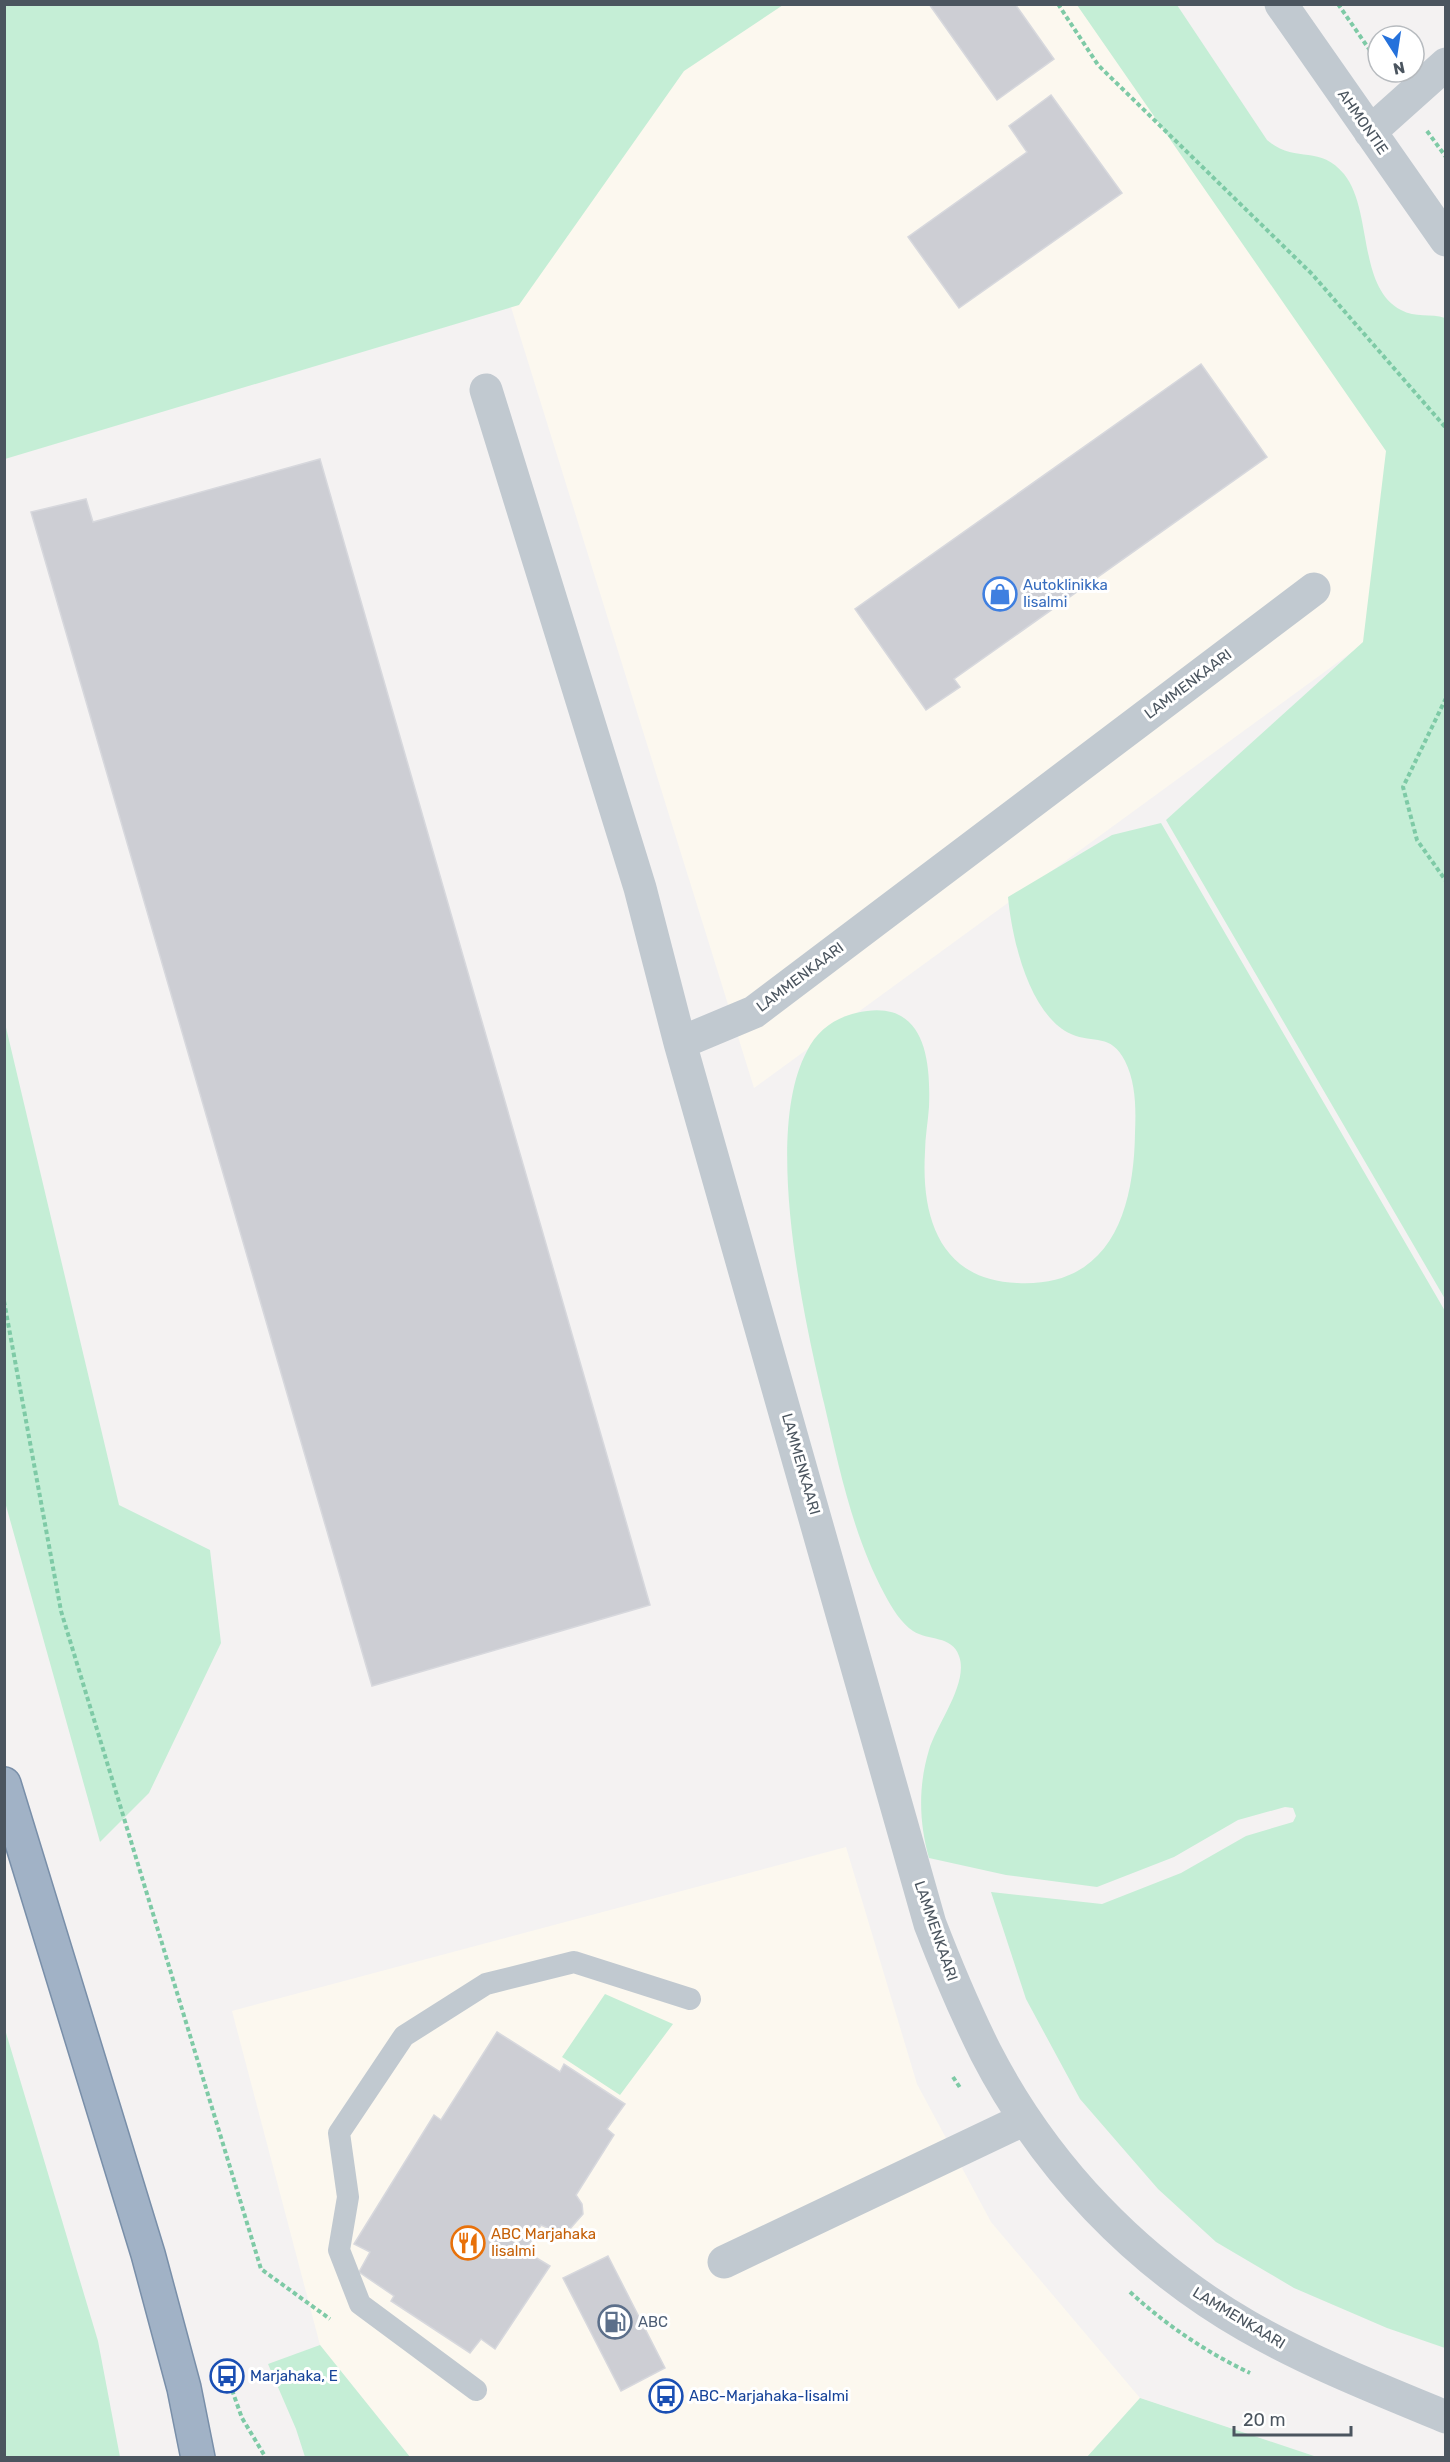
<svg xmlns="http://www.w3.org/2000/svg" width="1450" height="2462" viewBox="0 0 1450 2462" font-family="Rubik,sans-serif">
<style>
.commercial{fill:#fcf8ef}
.green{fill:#c5eed6}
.building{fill:#cdced4;stroke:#d7d8dd;stroke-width:1.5}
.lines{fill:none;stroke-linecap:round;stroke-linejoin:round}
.trunk-casing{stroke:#798fa9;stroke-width:36}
.path{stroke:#7ecaa6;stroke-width:4;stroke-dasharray:4.5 3;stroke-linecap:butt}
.service{stroke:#c1c9d0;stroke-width:22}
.minor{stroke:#c1c9d0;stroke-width:33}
.trunk{stroke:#a1b2c6;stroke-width:33}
.labels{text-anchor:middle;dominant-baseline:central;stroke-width:6;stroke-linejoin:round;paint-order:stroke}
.street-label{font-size:15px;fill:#4b555f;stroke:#fff}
.shop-label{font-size:15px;fill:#366cbe;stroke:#fff;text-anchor:start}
.food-label{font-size:15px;fill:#c56008;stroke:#fff;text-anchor:start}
.service-label{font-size:15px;fill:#4e5e75;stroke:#fff;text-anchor:start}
.transit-label{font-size:15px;fill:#164399;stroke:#fff;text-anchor:start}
</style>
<rect width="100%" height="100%" fill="#f4f2f2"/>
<!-- commercial -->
<path class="commercial" d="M721,5H1085L1445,538V584L754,1088L478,201Z
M846,1847L917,2084L991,2222L1140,2398L1087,2457H410L320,2345L232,2011Z"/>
<!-- green -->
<path class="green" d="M5,4H783V5L684,71L519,305L5,459Z
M1077,5H1177L1267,140C1295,164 1320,144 1344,174C1373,210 1357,287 1401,310C1415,318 1431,313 1445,318V1299L1166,820L1363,642L1386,451Z
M1161,823L1445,1311V2348L1387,2328L1294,2288L1216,2242L1158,2189L1080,2099L1026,1999L991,1892L1102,1904L1181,1873L1246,1836L1293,1822L1296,1816L1293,1808L1285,1807L1238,1820L1174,1857L1097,1887L1006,1875L929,1858C919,1823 918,1786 929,1750C937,1723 969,1683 959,1656C952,1635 928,1641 913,1631C901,1623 892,1608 885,1595C853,1536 839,1467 824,1403C803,1314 763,1133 807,1051C817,1031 834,1018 856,1013C923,997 931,1055 929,1107C928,1122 925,1137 925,1152C921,1219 941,1280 1017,1283C1110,1288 1134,1211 1135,1133C1136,1109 1136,1083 1125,1061C1111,1033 1094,1044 1071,1034C1029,1015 1012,939 1008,897L1112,835Z
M4,1019L119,1505L210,1550L221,1643L149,1793L100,1842L5,1502Z
M605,1994L673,2024L620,2095L562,2057Z
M4,2026L98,2341L120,2457H5Z
M320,2345L410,2457H305L296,2429L268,2364Z
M1140,2398L1317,2457H1087Z"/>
<!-- building -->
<path class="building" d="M929,4H1015L1054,59L997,100Z
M1051,95L1122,193L959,308L908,237L1027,152L1009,126Z
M1201,364L1267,457L954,679L960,687L926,710L855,609Z
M320,459L650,1605L372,1686L31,512L86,499L93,522Z
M497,2032L560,2072L564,2064L625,2104L607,2129L614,2135L576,2195L582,2204L583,2214L568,2231L559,2233L541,2225L525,2251L550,2266L495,2349L481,2339L470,2353L391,2301L394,2296L359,2272L370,2252L354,2244L434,2115L441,2120Z
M608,2256L665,2368L621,2391L563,2278Z"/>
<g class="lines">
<defs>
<path id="trunk" d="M4,1784L148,2254L184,2388L198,2458"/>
</defs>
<!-- trunk casing -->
<use href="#trunk" class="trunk-casing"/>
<!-- path -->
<path class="path" d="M1058,4L1098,65L1312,274L1446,428
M1338,4L1378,62
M1427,131L1446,157
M1446,698L1403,787L1417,840L1446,881
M4,1301L61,1611L261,2269L330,2319
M953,2077L961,2089
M1130,2292C1166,2325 1206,2352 1250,2373
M227,2376L242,2418L266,2458"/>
<!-- service -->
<path class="service" d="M476,2390L360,2304L339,2250L348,2197L339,2133L404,2036L486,1984L574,1962L690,1999"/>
<!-- minor -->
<path class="minor" d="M1281,4L1446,240
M1370,132L1446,64
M486,390L640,888L680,1043
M1314,589L754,1012L680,1043L930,1924C947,1968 965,2011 986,2053C1045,2167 1136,2262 1247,2326C1310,2362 1378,2389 1446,2417
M724,2262L1025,2119"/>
<!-- trunk -->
<use href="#trunk" class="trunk"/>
</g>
<!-- icons -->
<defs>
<symbol id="shop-ring" viewBox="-11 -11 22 22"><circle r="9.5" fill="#fff" stroke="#3f7fe0" stroke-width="1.5"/><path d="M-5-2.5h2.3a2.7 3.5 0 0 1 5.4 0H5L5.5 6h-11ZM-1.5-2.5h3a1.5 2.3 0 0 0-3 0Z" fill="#3f7fe0"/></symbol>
<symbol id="restaurant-ring" viewBox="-11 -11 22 22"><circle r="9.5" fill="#fff" stroke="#e8710a" stroke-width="1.5"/><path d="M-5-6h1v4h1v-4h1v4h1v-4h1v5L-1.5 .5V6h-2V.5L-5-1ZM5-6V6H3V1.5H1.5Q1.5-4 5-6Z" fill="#e8710a"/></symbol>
<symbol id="fuel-ring" viewBox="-11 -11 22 22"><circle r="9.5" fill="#fff" stroke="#5c6f8a" stroke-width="1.5"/><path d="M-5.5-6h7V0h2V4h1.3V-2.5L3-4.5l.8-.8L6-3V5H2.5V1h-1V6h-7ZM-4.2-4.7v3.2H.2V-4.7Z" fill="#5c6f8a"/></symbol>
<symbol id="bus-ring" viewBox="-11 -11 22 22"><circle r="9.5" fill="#fff" stroke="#1a4fb4" stroke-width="1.5"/><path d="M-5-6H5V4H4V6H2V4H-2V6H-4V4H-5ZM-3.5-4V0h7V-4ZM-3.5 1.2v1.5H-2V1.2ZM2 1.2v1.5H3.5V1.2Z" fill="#1a4fb4"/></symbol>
</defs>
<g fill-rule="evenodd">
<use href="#shop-ring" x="981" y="575" width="38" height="38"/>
<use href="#restaurant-ring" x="449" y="2224" width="38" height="38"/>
<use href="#fuel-ring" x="596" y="2303" width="38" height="38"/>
<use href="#bus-ring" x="208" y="2357" width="38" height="38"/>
<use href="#bus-ring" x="647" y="2377" width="38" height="38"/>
</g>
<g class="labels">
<!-- street labels -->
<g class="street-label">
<text transform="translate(1363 122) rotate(55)">AHMONTIE</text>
<text transform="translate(1188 684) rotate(-37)">LAMMENKAARI</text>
<text transform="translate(800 977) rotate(-37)">LAMMENKAARI</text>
<text transform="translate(801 1464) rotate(74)">LAMMENKAARI</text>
<text transform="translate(936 1931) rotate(71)">LAMMENKAARI</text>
<text transform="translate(1239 2318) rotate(31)">LAMMENKAARI</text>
</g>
<!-- shop labels -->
<g class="shop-label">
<text x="1023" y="585">Autoklinikka<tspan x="1023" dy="17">Iisalmi</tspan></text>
</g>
<!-- food labels -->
<g class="food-label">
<text x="491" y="2234">ABC Marjahaka<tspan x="491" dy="17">Iisalmi</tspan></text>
</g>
<!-- service labels -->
<g class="service-label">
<text x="638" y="2322">ABC</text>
</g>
<!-- transit labels -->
<g class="transit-label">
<text x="250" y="2376">Marjahaka, E</text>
<text x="689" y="2396">ABC-Marjahaka-Iisalmi</text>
</g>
</g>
<!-- border -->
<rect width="1450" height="2462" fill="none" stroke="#4b555f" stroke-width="12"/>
<!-- north arrow -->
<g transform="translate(1396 54) rotate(168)"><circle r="28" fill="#ffffff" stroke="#b7bbbf" stroke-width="1.5"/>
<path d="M0-4.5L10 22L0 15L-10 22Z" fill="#2571db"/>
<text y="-9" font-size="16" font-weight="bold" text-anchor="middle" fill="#4b555f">N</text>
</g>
<!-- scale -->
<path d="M1234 2426v9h117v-9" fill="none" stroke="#4b555f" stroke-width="3"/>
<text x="1243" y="2426" font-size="18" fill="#4b555f" stroke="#ffffff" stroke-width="4.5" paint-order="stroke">20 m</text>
</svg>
